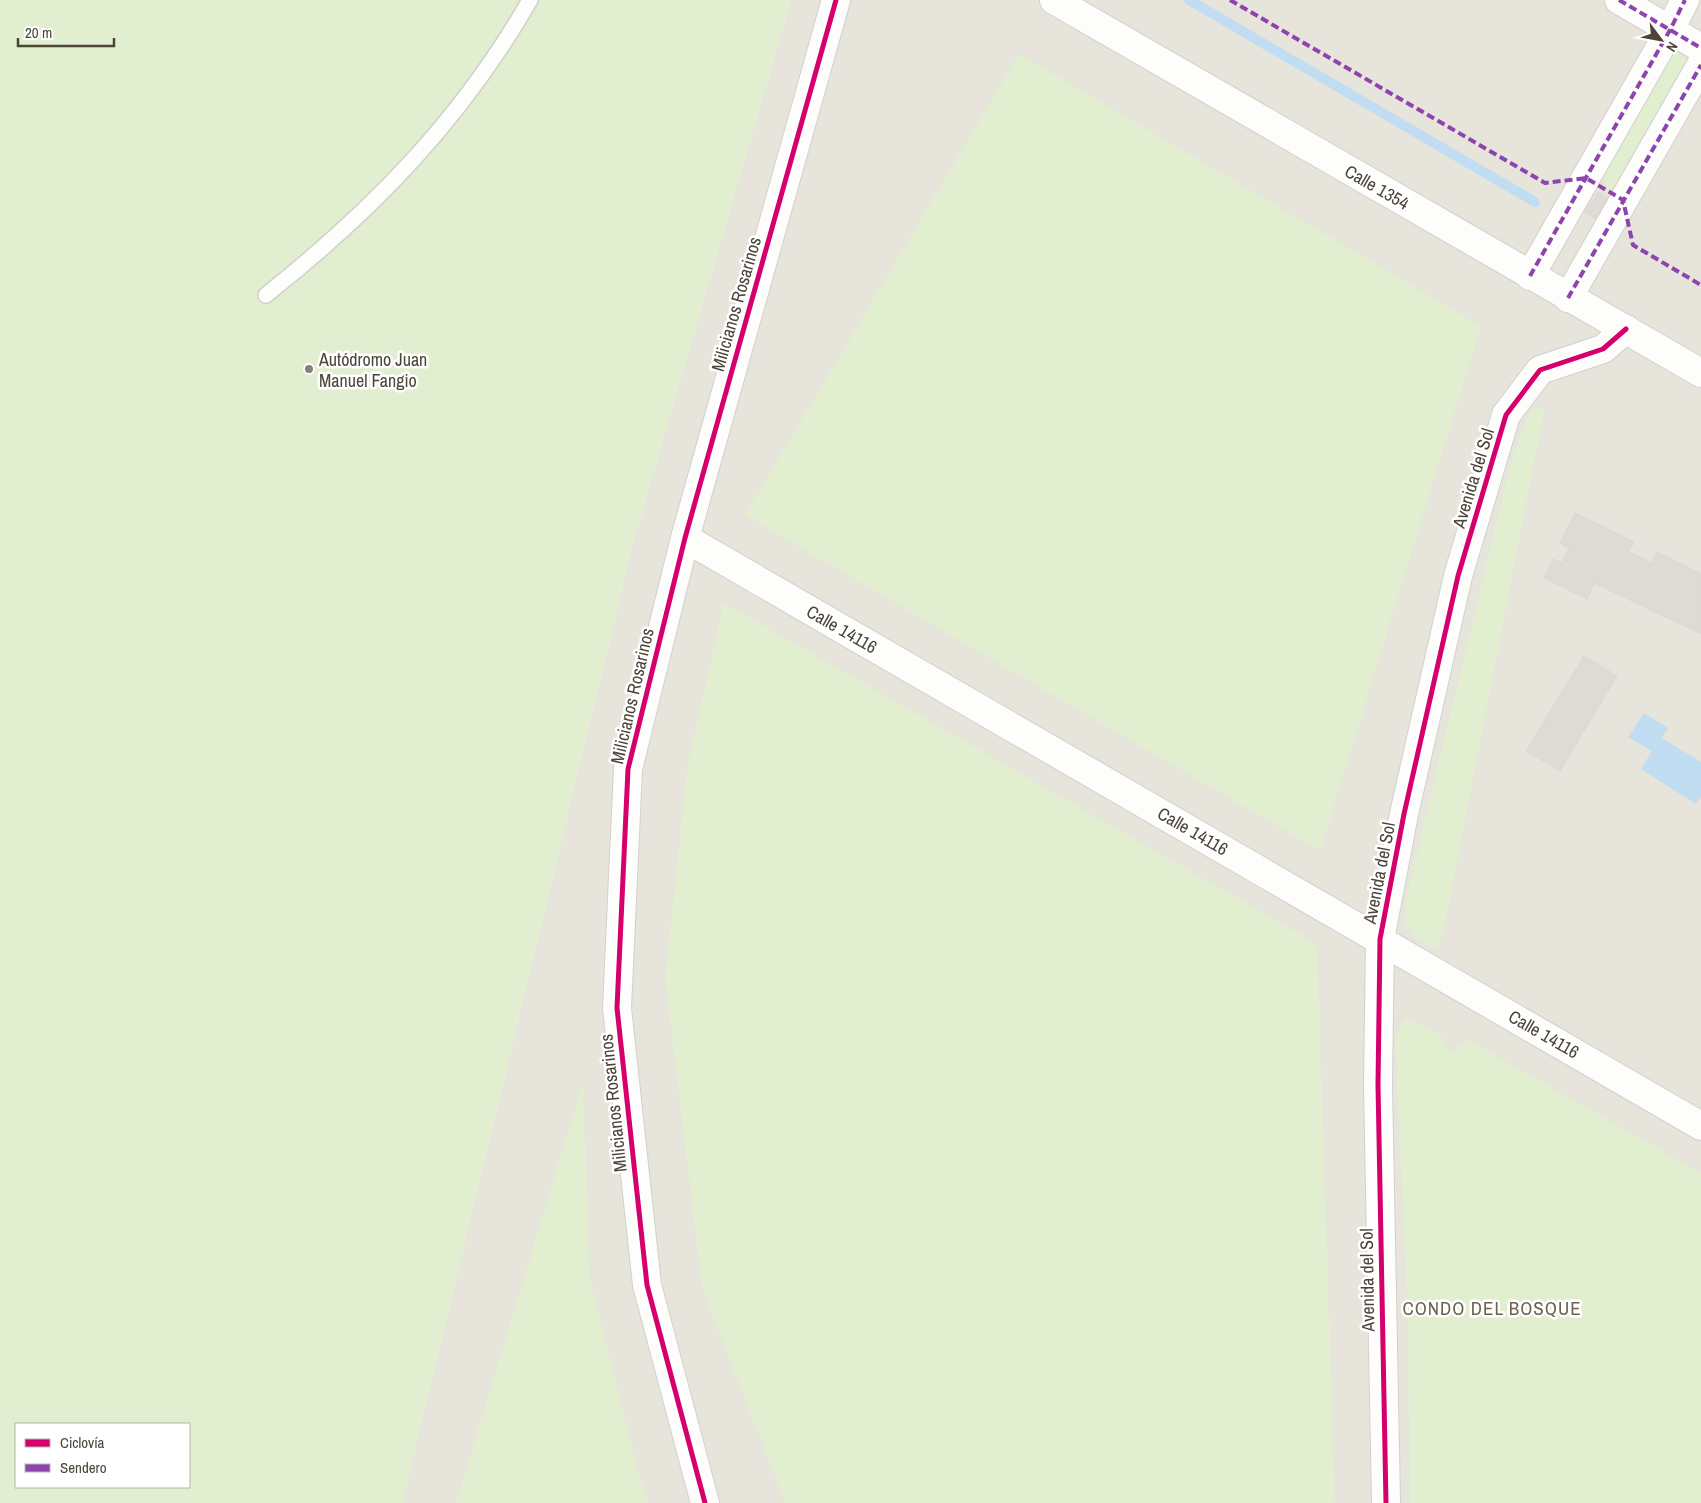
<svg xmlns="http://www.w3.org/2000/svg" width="1701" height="1503" viewBox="0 0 1701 1503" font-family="'Archivo Narrow',sans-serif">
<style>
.residential{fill:#e7e4dc}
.green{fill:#e1eecf;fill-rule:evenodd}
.water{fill:#c0ddf1}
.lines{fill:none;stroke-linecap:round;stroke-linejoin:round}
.stream{stroke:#c0ddf1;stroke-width:10}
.building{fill:#dedbd6;stroke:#dcd9d4}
.service-casing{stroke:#d2d0cb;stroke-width:18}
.minor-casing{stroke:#d2d0cb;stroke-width:30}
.service{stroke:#fdfdfc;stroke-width:15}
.minor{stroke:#fdfdfc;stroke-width:28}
.quiet{stroke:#8e44ad;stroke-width:4;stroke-dasharray:8 4;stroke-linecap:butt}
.cycleway-casing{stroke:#fff;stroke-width:8}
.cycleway{stroke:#d6006c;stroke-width:5}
.poi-dot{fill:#868178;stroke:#fff;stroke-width:2}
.labels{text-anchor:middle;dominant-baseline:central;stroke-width:5;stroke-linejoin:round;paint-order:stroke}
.street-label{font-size:18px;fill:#4b4439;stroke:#fff}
.poi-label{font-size:18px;fill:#4b4439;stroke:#fff;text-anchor:start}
.neighbourhood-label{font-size:19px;letter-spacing:1px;fill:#6e6250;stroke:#fff}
</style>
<rect width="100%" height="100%" fill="#f4f2ee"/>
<!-- residential -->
<path class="residential" d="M791,0H1701V1503H402L634,539Z"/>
<!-- green -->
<path class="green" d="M0,0H791L634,539L402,1503H0ZM16,1424H189V1487H16Z
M1686,47L1691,56L1617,186L1607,189L1603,177L1673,52Z
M1019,54L1481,326L1320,851L745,515Z
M1533,407L1544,411L1443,934L1436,949L1413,935L1405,924V903L1513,454Z
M724,603L1317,944L1335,1503H785L702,1288L665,977L688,762Z
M1405,1017L1443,1037L1449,1054L1468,1040L1701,1173V1503H1410L1408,1315L1395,1038Z
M583,1082L590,1279L640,1480L649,1503H456Z"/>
<!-- water -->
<path class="water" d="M1644,713L1668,728L1662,738L1701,762V797L1696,804L1641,769L1652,751L1628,737Z"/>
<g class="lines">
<!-- stream -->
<path class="stream" d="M1189,0L1535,202"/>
</g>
<!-- building -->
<path class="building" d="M1598,192L1608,199L1595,219L1585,212Z
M1575,513L1634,542L1629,552L1652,563L1657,552L1701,574V634L1594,583L1587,599L1544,578L1553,559L1562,563L1569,548L1560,543Z
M1584,656L1617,676L1560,771L1526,751Z"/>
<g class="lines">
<defs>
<path id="service" d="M266,295C373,210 461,120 530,0"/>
<path id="minor" d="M1054,0L1701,373
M1619,0L1701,48
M1530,276L1670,30L1685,0
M1568,298L1701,65
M685,538L1701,1126
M705,1503L647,1285L617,1008L628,769L685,538L836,0
M1386,1503L1378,1085L1380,939L1404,814L1458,576L1506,415L1540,370L1603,349L1626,329"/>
</defs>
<!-- service casing -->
<use href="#service" class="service-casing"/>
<!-- minor casing -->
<use href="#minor" class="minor-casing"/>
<!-- service -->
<use href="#service" class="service"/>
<!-- minor -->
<use href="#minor" class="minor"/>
<!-- quiet -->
<path class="quiet" d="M1230,0L1545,183L1586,178L1623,200L1633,245L1701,285
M1619,0L1701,48
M1530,276L1670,30L1685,0
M1568,298L1701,65"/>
<defs>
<path id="cycleway" d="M705,1503L647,1285L617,1008L628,769L685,538L836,0
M1386,1503L1378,1085L1380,939L1404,814L1458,576L1506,415L1540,370L1603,349L1626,329"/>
</defs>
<!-- cycleway casing -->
<use href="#cycleway" class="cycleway-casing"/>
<!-- cycleway -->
<use href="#cycleway" class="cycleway"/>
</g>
<!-- markers -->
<circle class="poi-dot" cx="309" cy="369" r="5"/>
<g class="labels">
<!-- street labels -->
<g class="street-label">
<text transform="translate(1377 187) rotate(30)">Calle 1354</text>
<text transform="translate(736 304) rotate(-74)">Milicianos Rosarinos</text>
<text transform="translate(1473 478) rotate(-73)">Avenida del Sol</text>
<text transform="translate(842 629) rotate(30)">Calle 14116</text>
<text transform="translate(632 696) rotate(-77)">Milicianos Rosarinos</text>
<text transform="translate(1193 831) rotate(30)">Calle 14116</text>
<text transform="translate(1379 873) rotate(-79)">Avenida del Sol</text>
<text transform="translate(1544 1034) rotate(30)">Calle 14116</text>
<text transform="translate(613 1103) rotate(-96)">Milicianos Rosarinos</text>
<text transform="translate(1367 1280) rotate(-91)">Avenida del Sol</text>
</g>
<!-- poi labels -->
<g class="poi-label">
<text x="319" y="359">Autódromo Juan<tspan x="319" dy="21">Manuel Fangio</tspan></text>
</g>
<!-- neighbourhood labels -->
<g class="neighbourhood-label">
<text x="1492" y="1308">CONDO DEL BOSQUE</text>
</g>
</g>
<!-- legend -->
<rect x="15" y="1423" width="175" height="65" fill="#ffffff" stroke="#b7b4b0"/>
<rect x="25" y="1439" width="25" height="8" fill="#d6006c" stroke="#b7b4b0"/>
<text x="60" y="1448" font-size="15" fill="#4b4439">Ciclovía</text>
<rect x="25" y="1464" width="25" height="8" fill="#8e44ad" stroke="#b7b4b0"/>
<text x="60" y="1473" font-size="15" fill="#4b4439">Sendero</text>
<!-- north arrow -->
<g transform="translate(1661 40) rotate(122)" stroke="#ffffff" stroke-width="4" paint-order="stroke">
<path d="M0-4L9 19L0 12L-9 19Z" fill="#4b4439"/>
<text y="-8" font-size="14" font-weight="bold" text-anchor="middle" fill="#4b4439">N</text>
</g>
<!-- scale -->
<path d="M18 38v8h96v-8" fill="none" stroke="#4b4439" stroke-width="2.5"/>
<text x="25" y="38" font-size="15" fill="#4b4439" stroke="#ffffff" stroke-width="4" paint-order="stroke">20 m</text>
</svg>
